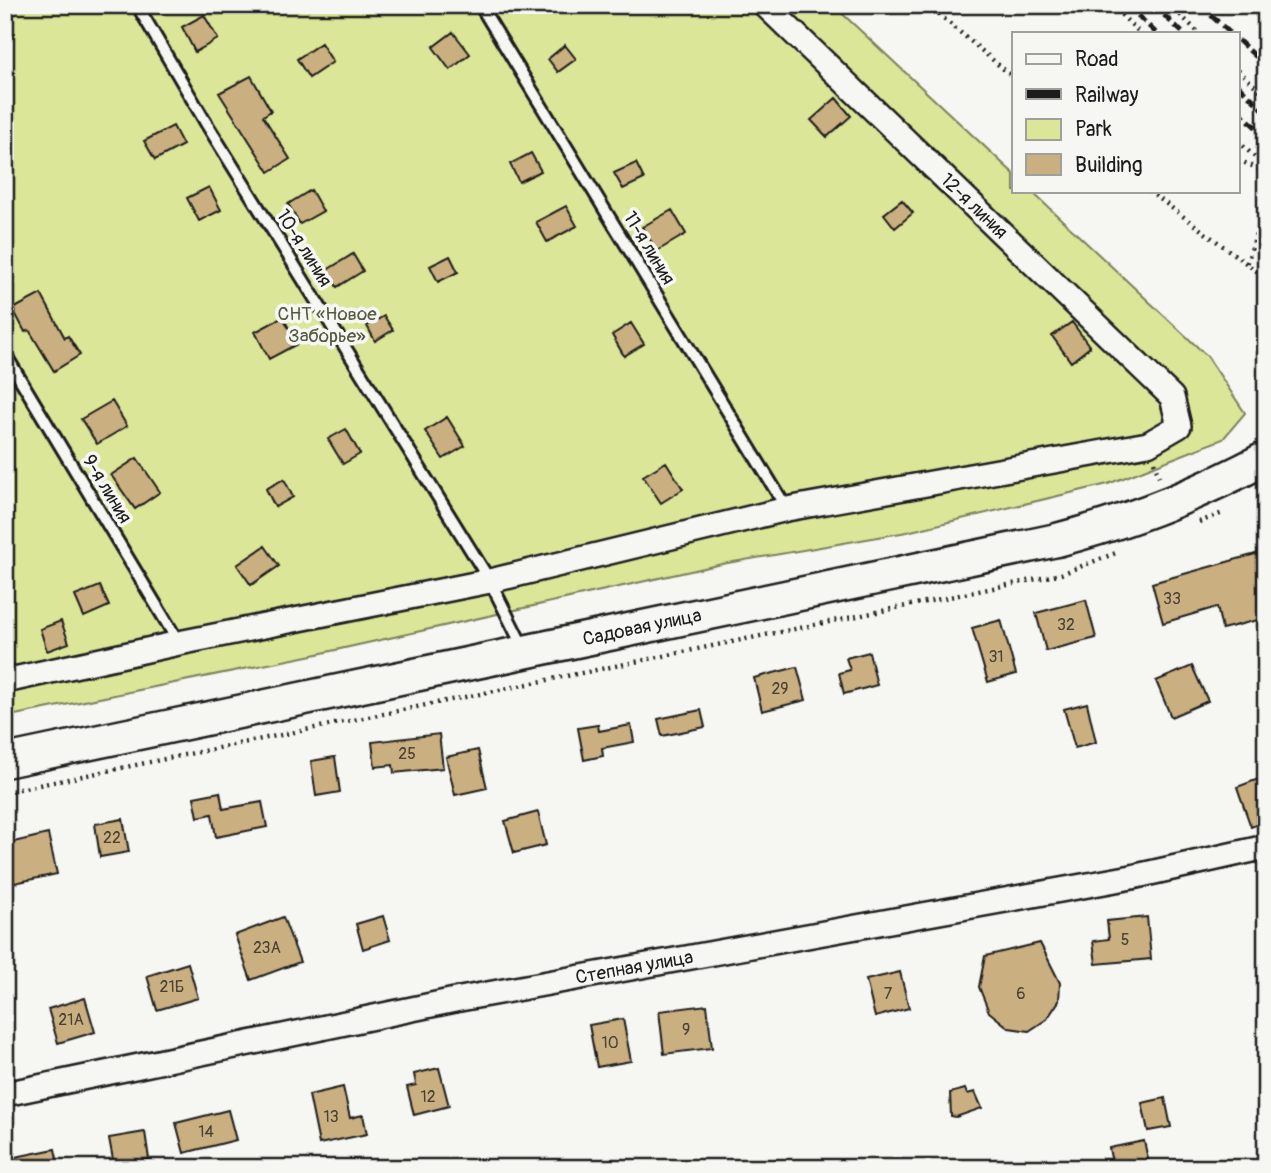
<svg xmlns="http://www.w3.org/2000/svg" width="1271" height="1173" viewBox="0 0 1271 1173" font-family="Pangolin,sans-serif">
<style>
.green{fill:#dbe699;stroke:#7c815a;stroke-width:2}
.building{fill:#caaf80;stroke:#1c1c1c;stroke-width:2}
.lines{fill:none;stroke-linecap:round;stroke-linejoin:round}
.service-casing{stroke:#1c1c1c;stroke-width:16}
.minor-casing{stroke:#1c1c1c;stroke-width:28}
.secondary-casing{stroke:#1c1c1c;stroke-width:37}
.path{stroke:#1c1c1c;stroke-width:4.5;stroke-dasharray:2 5;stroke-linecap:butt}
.service{stroke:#f6f6f2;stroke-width:10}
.minor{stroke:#f6f6f2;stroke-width:23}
.secondary{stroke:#f6f6f2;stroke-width:32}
.rail{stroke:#1c1c1c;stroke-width:5;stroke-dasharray:10 5;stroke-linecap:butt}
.labels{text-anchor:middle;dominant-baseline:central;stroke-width:7;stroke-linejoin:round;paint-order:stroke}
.number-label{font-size:16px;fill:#484135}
.street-label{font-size:19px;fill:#1c1c1c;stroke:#f6f6f2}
.park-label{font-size:19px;fill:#555942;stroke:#f6f6f2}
</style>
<rect width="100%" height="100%" fill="#f6f6f2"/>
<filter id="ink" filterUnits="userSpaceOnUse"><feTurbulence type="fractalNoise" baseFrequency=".0143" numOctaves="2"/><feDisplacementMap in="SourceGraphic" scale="14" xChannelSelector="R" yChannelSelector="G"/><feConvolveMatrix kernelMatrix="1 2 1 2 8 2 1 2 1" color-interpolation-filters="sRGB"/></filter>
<g filter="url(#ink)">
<!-- green -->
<path class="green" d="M5,5H833L1014,174V191H1031L1207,356L1245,413L1223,439L1108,484L907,532L722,564L313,655L5,717Z"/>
<!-- building -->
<path class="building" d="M204,15L218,39L195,52L182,27Z
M453,32L470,54L450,70L433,47Z
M321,43L333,62L309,78L297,59Z
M565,45L576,59L558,72L548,59Z
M251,76L271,111L263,116L290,159L269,172L219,93Z
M836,98L851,116L827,137L811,120Z
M173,126L183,145L155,160L144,141Z
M531,153L541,171L519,182L510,164Z
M636,163L644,179L623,189L614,173Z
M209,187L221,210L199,221L187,198Z
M311,190L323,211L300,224L288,204Z
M902,200L913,213L895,228L884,214Z
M566,206L577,226L547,242L536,222Z
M672,210L686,234L657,251L642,227Z
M353,254L363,271L337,287L327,270Z
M450,256L458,272L438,282L430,266Z
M41,294L65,338L68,336L80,355L54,371L29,330L25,332L13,309Z
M384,316L393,330L375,341L367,326Z
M283,317L297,344L269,359L255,332Z
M1072,322L1090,347L1071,362L1052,336Z
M631,323L644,344L624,356L612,335Z
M112,401L127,426L97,444L81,419Z
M447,417L465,446L443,459L425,431Z
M346,429L360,454L343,464L328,439Z
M137,458L160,492L135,509L111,475Z
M666,462L683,489L661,503L643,476Z
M284,479L293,497L275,507L266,489Z
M265,546L279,566L251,585L237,565Z
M1266,551V618L1222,629L1217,607L1163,623L1152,583Z
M100,586L109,606L84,617L75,596Z
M1086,600L1096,638L1046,651L1036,613Z
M1001,620L1016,674L988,682L972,628Z
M61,621L69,643L47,651L40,629Z
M869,652L877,685L844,694L839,673L850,670L846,658Z
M1192,666L1208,701L1171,717L1156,681Z
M797,667L806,700L762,711L754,678Z
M1087,703L1096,742L1075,748L1064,709Z
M701,710L705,727L662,736L658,719Z
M598,725L599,731L631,725L634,742L602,748L603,756L584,760L578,728Z
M439,734L443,768L394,773L393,765L375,767L372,742Z
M478,750L487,788L455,795L446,757Z
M335,757L340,792L316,796L311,761Z
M1261,778L1266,791V821L1251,827L1237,787Z
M220,792L223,809L262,802L267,827L216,837L212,814L198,817L194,797Z
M538,812L546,845L514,853L505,821Z
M123,819L129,852L100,857L95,824Z
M48,834L57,874L5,885V844Z
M383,916L390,940L363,949L356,924Z
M283,917L300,962L251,980L235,935Z
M1147,917L1151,959L1096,964L1093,941L1109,939L1107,921Z
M1040,943L1060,983L1059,1001L1047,1019L1029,1031L1009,1028L989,1012L979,987L985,956Z
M188,963L198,998L157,1010L147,976Z
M900,972L909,1008L875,1017L866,980Z
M85,998L95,1032L58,1043L48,1009Z
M707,1005L712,1048L664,1054L659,1011Z
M623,1019L631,1061L597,1067L589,1025Z
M439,1068L449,1106L414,1115L407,1087L416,1085L414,1074Z
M343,1087L350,1118L363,1115L367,1134L319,1144L309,1095Z
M965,1089L967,1094L975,1092L982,1108L956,1117L951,1116L950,1093Z
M1165,1098L1171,1127L1148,1131L1142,1103Z
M228,1110L236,1140L184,1153L176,1123Z
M145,1132L149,1159L114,1165L109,1138Z
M1144,1141L1150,1168H1113L1109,1148Z
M55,1149L59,1168H5V1159Z"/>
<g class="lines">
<defs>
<path id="service" d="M137,5L206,123L490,581L523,647
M480,5L787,509
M5,354L179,643"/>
<g id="minor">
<path d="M5,681L179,643L490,581L787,509L1148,444L1179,426L1172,397L765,5"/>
<path id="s1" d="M5,1094L460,999L1132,877L1266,847"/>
</g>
<g id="secondary">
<path id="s2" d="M5,761L1057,540C1130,521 1199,494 1266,458"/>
</g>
</defs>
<!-- service casing -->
<use href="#service" class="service-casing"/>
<!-- minor casing -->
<use href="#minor" class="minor-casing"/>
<!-- secondary casing -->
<use href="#secondary" class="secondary-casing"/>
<!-- path -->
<path class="path" d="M928,5L1014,78
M1111,5L1140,33
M1170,5L1199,33
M1246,5L1266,23
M1238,70L1266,96
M1238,125L1240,128L1238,131
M1238,141L1266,168
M1238,160L1266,172
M1149,191L1266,278
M1247,263L1266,203
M1261,432L1266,415
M1154,462L1160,479
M1199,522L1223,513
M5,792L1061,574L1116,553"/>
<!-- service -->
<use href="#service" class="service"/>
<!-- minor -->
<use href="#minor" class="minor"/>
<!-- secondary -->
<use href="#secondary" class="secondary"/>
<!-- rail -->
<path class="rail" d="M1127,5L1156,33
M1153,5L1183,33
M1200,5L1230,33
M1238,40L1266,66
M1238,85L1266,112
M1238,110L1266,137"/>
</g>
</g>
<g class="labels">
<!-- number labels -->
<g class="number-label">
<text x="1172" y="599">33</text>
<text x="1066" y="625">32</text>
<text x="996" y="657">31</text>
<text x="780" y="689">29</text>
<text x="407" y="754">25</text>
<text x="112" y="838">22</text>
<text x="1125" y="940">5</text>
<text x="267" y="948">23А</text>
<text x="172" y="987">21Б</text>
<text x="888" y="994">7</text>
<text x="1021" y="994">6</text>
<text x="71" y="1020">21А</text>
<text x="686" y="1030">9</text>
<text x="610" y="1043">10</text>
<text x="428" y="1097">12</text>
<text x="331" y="1117">13</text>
<text x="206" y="1132">14</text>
</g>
<!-- street labels -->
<g class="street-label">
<text transform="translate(974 206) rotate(44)">12-я линия</text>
<text transform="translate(304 248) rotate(58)">10-я линия</text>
<text transform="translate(649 248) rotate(59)">11-я линия</text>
<text transform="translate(107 489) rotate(59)">9-я линия</text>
<text stroke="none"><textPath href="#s2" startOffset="651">Садовая улица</textPath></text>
<text stroke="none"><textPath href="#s1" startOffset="642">Степная улица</textPath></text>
</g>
<!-- park labels -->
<g class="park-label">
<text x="327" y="314">СНТ «Новое<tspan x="327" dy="22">Заборье»</tspan></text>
</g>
</g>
<!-- margin -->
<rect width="1271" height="1173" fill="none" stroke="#f6f6f2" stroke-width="28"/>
<rect x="14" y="14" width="1243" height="1145" fill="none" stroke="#1c1c1c" stroke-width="2.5" filter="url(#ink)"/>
<!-- legend -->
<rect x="1012" y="32" width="228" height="161" fill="#f6f6f2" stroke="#9f9f9c" stroke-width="2"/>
<rect x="1026" y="54" width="35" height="10" fill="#f6f6f2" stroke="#9f9f9c" stroke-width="2"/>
<text x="1075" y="66" font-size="21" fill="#1c1c1c">Road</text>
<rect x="1026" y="89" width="35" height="10" fill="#1c1c1c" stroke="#9f9f9c" stroke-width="2"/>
<text x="1075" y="102" font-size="21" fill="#1c1c1c">Railway</text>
<rect x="1026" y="119" width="35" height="21" fill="#dbe699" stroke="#9f9f9c" stroke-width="2"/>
<text x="1075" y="136" font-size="21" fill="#1c1c1c">Park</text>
<rect x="1026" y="154" width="35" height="21" fill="#caaf80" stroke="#9f9f9c" stroke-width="2"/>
<text x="1075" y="172" font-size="21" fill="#1c1c1c">Building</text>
</svg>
